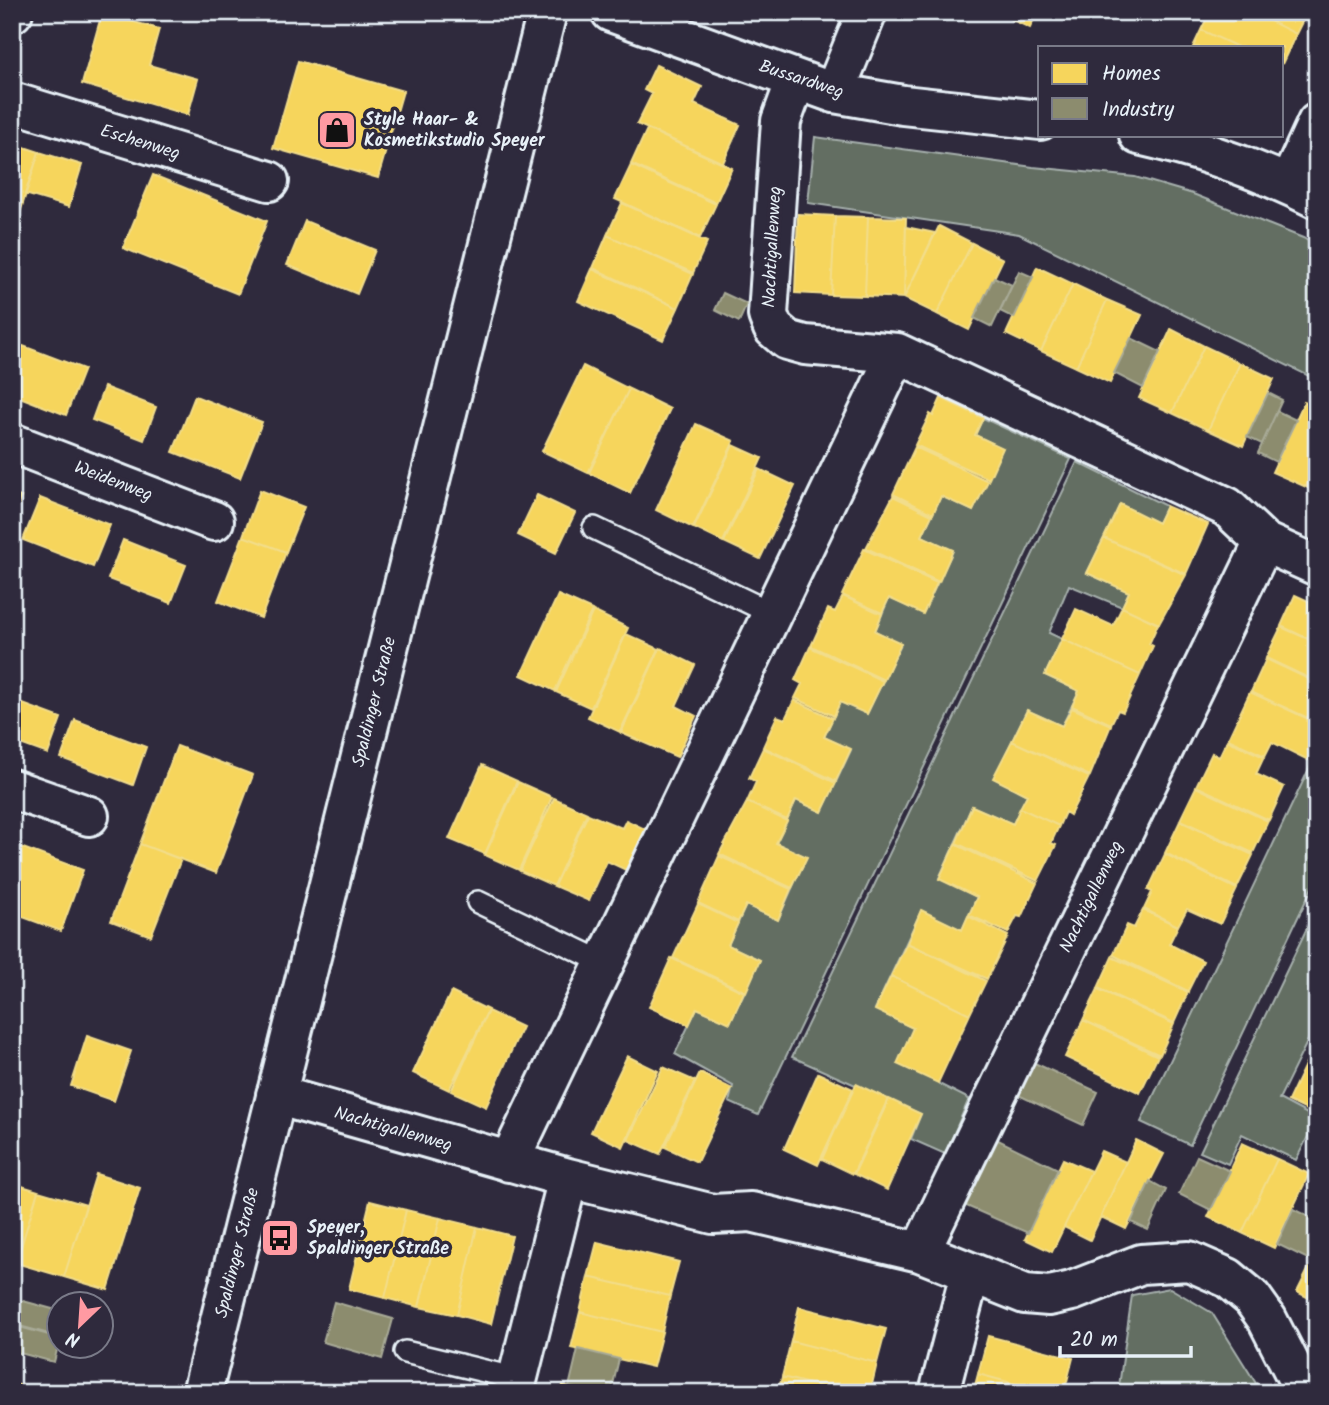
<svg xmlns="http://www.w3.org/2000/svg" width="1329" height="1405" viewBox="0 0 1329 1405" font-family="Kalam,sans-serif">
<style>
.green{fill:#646e62;stroke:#a6b0ad;stroke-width:2}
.homes{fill:#f6d55c;stroke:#f2dd8b;stroke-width:2}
.industry{fill:#8c8c6e;stroke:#a8aa97;stroke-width:2}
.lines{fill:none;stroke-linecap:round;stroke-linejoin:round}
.service-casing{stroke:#e8f1f8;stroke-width:26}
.minor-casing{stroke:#e8f1f8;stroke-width:44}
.tertiary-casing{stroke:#e8f1f8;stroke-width:44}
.service{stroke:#2f2a3d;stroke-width:21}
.minor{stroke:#2f2a3d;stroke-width:38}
.tertiary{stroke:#2f2a3d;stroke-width:38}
.labels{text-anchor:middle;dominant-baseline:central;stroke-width:7;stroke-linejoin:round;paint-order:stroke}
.street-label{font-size:18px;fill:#e8f1f8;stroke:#2f2a3d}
.poi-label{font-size:18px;font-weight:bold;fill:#e8f1f8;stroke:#2f2a3d;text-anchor:start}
</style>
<rect width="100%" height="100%" fill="#2f2a3d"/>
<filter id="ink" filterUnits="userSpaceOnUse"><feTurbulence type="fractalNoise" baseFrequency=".0143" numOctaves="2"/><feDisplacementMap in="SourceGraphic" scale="14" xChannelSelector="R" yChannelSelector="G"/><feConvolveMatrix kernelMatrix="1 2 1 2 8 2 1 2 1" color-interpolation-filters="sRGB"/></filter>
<g filter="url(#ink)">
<!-- green -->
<path class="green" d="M815,137L1033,167L1135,177L1193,194L1303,238L1317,246V380L1019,234L808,203Z
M983,418L1071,459L758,1115L729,1102L733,1086L675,1054L697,1008L730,1022L760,960L728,945L746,905L778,920L806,857L776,843L796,800L822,812L851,750L824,737L840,702L867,714L901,644L875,631L889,598L923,613L953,551L922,536L941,496L973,511L1002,448L975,435Z
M1077,462L1166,506L1158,523L1120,505L1087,573L1129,592L1122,607L1069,585L1049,633L1062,639L1045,675L1079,691L1062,726L1027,710L994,778L1027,795L1013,824L972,806L939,878L977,897L962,930L921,911L875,1009L913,1028L939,1084L969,1099L945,1154L911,1139L921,1114L792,1057Z
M1317,752V877L1190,1145L1141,1122Z
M1317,907V1022L1279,1099L1317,1119L1296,1160L1242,1134L1228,1164L1200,1152Z
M1170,1288L1212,1313L1262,1393H1118L1132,1295Z"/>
<!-- homes -->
<path class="homes" d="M995,12H1037L1030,28Z
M1210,12H1252L1296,34L1282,64V47H1238L1201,30Z
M1252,12H1307L1296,34Z
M102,13L159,29L149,65L198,79L188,115L82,84Z
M1201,30L1238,47H1193Z
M298,61L403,91L378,178L273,148Z
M656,65L702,87L694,104L740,125L723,163L637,124L652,94L644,90Z
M647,129L732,168L716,203L631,164Z
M12,143L39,152L19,216L12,214Z
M39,152L82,165L69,207L25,194Z
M631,165L716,204L700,238L615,199Z
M153,175L267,221L238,294L123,248Z
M622,203L707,242L693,273L607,235Z
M798,214L835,216L831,295L795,293Z
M835,216L868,217L865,296L831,295Z
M868,217L906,218L904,298L865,296Z
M305,221L375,250L357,294L287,265Z
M939,226L972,243L937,314L904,298Z
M906,227L935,233L904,298Z
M607,235L693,274L678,308L593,268Z
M972,243L1003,259L969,330L937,314Z
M1037,267L1073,284L1041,351L1006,334Z
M592,269L678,308L663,340L578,301Z
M1073,284L1107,300L1076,367L1041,351Z
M1107,300L1142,315L1110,383L1076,367Z
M1171,329L1204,346L1172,413L1139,398Z
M23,346L84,369L66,415L12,394V373Z
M1204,346L1240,363L1208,430L1172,413Z
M1240,363L1274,379L1243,446L1208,430Z
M583,366L629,389L588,473L542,451Z
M104,387L156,407L144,440L92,420Z
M629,389L670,409L630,493L589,473Z
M195,396L262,422L240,478L173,452Z
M941,398L983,418L975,435L1003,448L989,479L915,445L930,414L933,416Z
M1304,402L1317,407V463L1306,487L1272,472Z
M696,424L734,441L693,528L656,510Z
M733,445L762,458L723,542L694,528Z
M915,447L988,481L973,511L941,496L933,514L893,494Z
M1317,463V492L1306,487Z
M759,469L795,486L760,559L724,542Z
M260,490L304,507L286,552L243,536Z
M12,494L21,497L12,521Z
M537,495L575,513L556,553L518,535Z
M893,496L932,515L922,536L953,550L939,582L866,548Z
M40,498L110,525L93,567L23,540Z
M1120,504L1158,523L1166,506L1208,524L1186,574L1104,538Z
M243,536L286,552L261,618L218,601Z
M1104,538L1186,575L1159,624L1122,607L1129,592L1087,573Z
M123,540L186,565L171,603L108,579Z
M864,549L937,583L923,614L889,598L882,613L842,595Z
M558,595L592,610L555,691L521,675Z
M1295,595L1317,605V643L1281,626Z
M843,596L882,614L875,631L901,643L884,680L811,646L828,609L835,612Z
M1122,607L1158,624L1149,644L1153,646L1140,675L1062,639L1076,609L1113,626Z
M593,611L628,628L591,708L556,692Z
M1281,627L1317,643V682L1266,658Z
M626,634L659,649L620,732L588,717Z
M1062,639L1140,675L1123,712L1118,710L1111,724L1072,706L1079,691L1045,675Z
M810,647L883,681L867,714L840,702L834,716L795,698L802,684L795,680Z
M660,648L695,665L676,706L696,716L677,757L621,733Z
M1266,659L1317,683V722L1251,692Z
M1250,692L1317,723V741L1308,760L1272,742L1265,756L1228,739Z
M12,700L61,718L48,754L12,741Z
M794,700L833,718L824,737L851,749L836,781L763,747L777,716L785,719Z
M1072,708L1111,725L1090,776L1012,741L1027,710L1062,726Z
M75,720L146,747L133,785L61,758Z
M1227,740L1264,757L1256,774L1284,787L1269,820L1196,786L1212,753L1219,757Z
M1012,741L1089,777L1070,815L1065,812L1059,826L1020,808L1027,795L993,778Z
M177,746L253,775L216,873L140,844Z
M763,748L836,783L822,812L796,800L787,820L747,802L756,782L749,778Z
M482,765L517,781L485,854L449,839Z
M518,782L552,797L519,870L485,855Z
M1196,787L1268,821L1253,853L1180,820Z
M554,798L587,813L554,886L520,871Z
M747,802L787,821L776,843L807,857L792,888L719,854Z
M972,806L1013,824L1020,808L1059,826L1051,843L1056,845L1038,881L956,843Z
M588,814L622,828L626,820L647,830L628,871L607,861L589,901L554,886Z
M1180,821L1253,855L1237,888L1165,853Z
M12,844L83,870L61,931L12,913Z
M140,844L181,859L151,936L111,921Z
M955,844L1037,883L1021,917L1017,916L1008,933L969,915L977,897L939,879Z
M1165,854L1237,889L1220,924L1187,909L1178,926L1144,909L1152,892L1148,890Z
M719,856L791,889L778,920L746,905L738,922L698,903Z
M698,904L738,923L728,945L760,960L746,992L673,958Z
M921,910L962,930L968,916L1008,936L987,979L907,943Z
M1143,910L1178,926L1169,944L1203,961L1188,991L1113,955L1127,925L1134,928Z
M907,943L986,981L970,1014L891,976Z
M1112,957L1188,992L1174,1023L1098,988Z
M671,958L744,992L730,1023L697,1008L689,1025L649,1007Z
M891,976L970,1014L938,1083L897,1064L913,1028L875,1010Z
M1098,989L1174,1024L1160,1055L1083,1020Z
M451,992L488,1010L449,1090L413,1073Z
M488,1011L522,1027L486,1107L451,1091Z
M1083,1020L1158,1056L1140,1093L1065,1057Z
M87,1036L131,1051L114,1101L71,1086Z
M1317,1042V1073L1304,1067Z
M627,1056L658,1071L623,1147L591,1132Z
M663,1067L695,1081L660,1154L628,1140Z
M1304,1067L1317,1073V1115L1288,1101Z
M700,1073L732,1089L697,1162L665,1147Z
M818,1073L853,1089L818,1165L784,1149Z
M856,1084L888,1099L853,1174L822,1159Z
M889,1099L921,1114L887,1190L854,1174Z
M1136,1140L1164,1154L1126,1229L1101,1217Z
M1242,1143L1277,1159L1242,1233L1208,1217Z
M1101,1151L1126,1162L1090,1240L1064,1227Z
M1063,1159L1091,1171L1052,1252L1025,1239Z
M1277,1159L1309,1174L1274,1248L1242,1233Z
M96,1174L140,1188L108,1290L64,1277Z
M12,1183L38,1191L16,1263L12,1262Z
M38,1191L86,1205L64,1277L16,1263Z
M370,1201L406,1210L385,1298L349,1289Z
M406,1210L440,1218L419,1307L385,1298Z
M440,1218L477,1227L457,1315L419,1307Z
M477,1227L512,1236L491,1324L457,1315Z
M597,1242L679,1262L670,1296L588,1277Z
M1317,1252V1302L1297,1292Z
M588,1277L670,1296L662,1332L580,1312Z
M799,1307L886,1329L877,1363L791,1341Z
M580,1312L662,1332L653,1367L571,1348Z
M988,1336L1073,1358L1064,1393H1049L978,1374Z
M791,1341L877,1363L870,1393H845L782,1377Z
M978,1374L1049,1393H973Z
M782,1377L845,1393H778Z
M12,1383L42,1392V1393H12Z
M563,1385L569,1387L592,1393H561Z"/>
<!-- industry -->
<path class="industry" d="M1019,271L1033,277L1014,318L1000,311Z
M994,277L1012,285L992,327L974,318Z
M723,293L747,304L739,322L715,310Z
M1131,338L1160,352L1143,388L1114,373Z
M1268,393L1282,400L1262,444L1247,437Z
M1277,411L1296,420L1276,462L1258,453Z
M1030,1061L1098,1092L1083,1125L1014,1093Z
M994,1138L1058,1169L1028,1233L962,1204Z
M1197,1156L1230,1171L1211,1210L1179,1194Z
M1150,1181L1166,1190L1148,1230L1131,1222Z
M1293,1209L1317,1221V1252L1312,1261L1277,1244Z
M12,1298L60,1311V1337L12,1324Z
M334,1302L393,1319L382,1359L323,1342Z
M12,1325L60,1338L54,1362L12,1351Z
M578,1349L619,1359L611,1393H592L569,1387Z"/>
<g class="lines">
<defs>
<path id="service" d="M594,528L773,614
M478,902L605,963
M405,1352L518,1379"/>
<path id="minor" d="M611,12L834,93L903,105L1040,120
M12,13L13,12
M796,80L781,121L768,315L773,328L787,340L805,345L897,353L1227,507L1264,542L1317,566
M834,93L867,12
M12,102L269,181
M1139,135C1200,149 1261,170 1317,199
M1289,184L1317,123
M12,443L214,521
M12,789L89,816
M276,1095L568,1178L713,1214L751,1212L920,1252L1025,1294L1049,1296L1072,1291L1141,1264L1189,1261L1228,1278L1252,1298L1267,1319L1305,1393
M509,1162L897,353
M920,1252L1264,542
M514,1393L568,1178
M939,1393L970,1274"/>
<path id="tertiary" d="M202,1393L547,12"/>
</defs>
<!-- service casing -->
<use href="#service" class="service-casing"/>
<!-- minor casing -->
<use href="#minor" class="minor-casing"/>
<!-- tertiary casing -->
<use href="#tertiary" class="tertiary-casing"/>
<!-- service -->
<use href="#service" class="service"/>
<!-- minor -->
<use href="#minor" class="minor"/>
<!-- tertiary -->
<use href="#tertiary" class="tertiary"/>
</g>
</g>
<!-- icons -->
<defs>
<symbol id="shop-square" viewBox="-11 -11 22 22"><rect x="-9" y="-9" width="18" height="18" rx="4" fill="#ff9aa2" stroke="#2f2a3d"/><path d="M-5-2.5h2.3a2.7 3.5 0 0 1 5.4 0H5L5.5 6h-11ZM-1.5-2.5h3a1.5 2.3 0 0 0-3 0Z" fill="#111"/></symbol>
<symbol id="bus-square" viewBox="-11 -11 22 22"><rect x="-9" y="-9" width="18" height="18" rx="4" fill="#ff9aa2" stroke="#2f2a3d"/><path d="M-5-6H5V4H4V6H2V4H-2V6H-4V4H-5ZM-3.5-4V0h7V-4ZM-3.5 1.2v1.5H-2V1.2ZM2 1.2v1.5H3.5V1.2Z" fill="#111"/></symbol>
</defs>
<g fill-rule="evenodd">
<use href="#shop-square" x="315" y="108" width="44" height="44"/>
<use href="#bus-square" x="258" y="1216" width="44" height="44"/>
</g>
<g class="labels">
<!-- street labels -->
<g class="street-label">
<text transform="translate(801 80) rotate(18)">Bussardweg</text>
<text transform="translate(140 143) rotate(17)">Eschenweg</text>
<text transform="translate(773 247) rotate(-87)">Nachtigallenweg</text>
<text transform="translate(113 482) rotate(21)">Weidenweg</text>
<text transform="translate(375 702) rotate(-76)">Spaldinger Straße</text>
<text transform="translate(1092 897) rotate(-64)">Nachtigallenweg</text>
<text transform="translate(393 1130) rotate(16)">Nachtigallenweg</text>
<text transform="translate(238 1253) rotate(-76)">Spaldinger Straße</text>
</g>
<!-- poi labels -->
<g class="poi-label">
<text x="364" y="120">Style Haar- &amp;<tspan x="364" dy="21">Kosmetikstudio Speyer</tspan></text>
<text x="307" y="1228">Speyer,<tspan x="307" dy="21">Spaldinger Straße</tspan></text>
</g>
</g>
<!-- margin -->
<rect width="1329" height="1405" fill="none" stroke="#2f2a3d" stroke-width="42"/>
<rect x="21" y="21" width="1287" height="1363" fill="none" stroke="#e8f1f8" stroke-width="2.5" filter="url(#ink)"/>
<!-- legend -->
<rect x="1038" y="46" width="245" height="91" fill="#2f2a3d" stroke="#797a88" stroke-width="2"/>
<rect x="1052" y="63" width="35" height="21" fill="#f6d55c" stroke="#797a88" stroke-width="2"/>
<text x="1102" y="80" font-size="21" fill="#e8f1f8">Homes</text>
<rect x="1052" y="98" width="35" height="21" fill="#8c8c6e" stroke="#797a88" stroke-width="2"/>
<text x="1102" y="116" font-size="21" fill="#e8f1f8">Industry</text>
<!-- north arrow -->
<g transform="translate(80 1325) rotate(205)"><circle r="33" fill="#2f2a3d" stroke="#797a88" stroke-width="2"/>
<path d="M0-5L12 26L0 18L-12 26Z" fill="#ff9aa2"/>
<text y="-10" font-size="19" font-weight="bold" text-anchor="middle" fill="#e8f1f8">N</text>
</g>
<!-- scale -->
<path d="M1060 1346v10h131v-10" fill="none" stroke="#e8f1f8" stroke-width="3.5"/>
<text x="1070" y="1346" font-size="21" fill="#e8f1f8" stroke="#2f2a3d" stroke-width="5" paint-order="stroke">20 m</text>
</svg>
